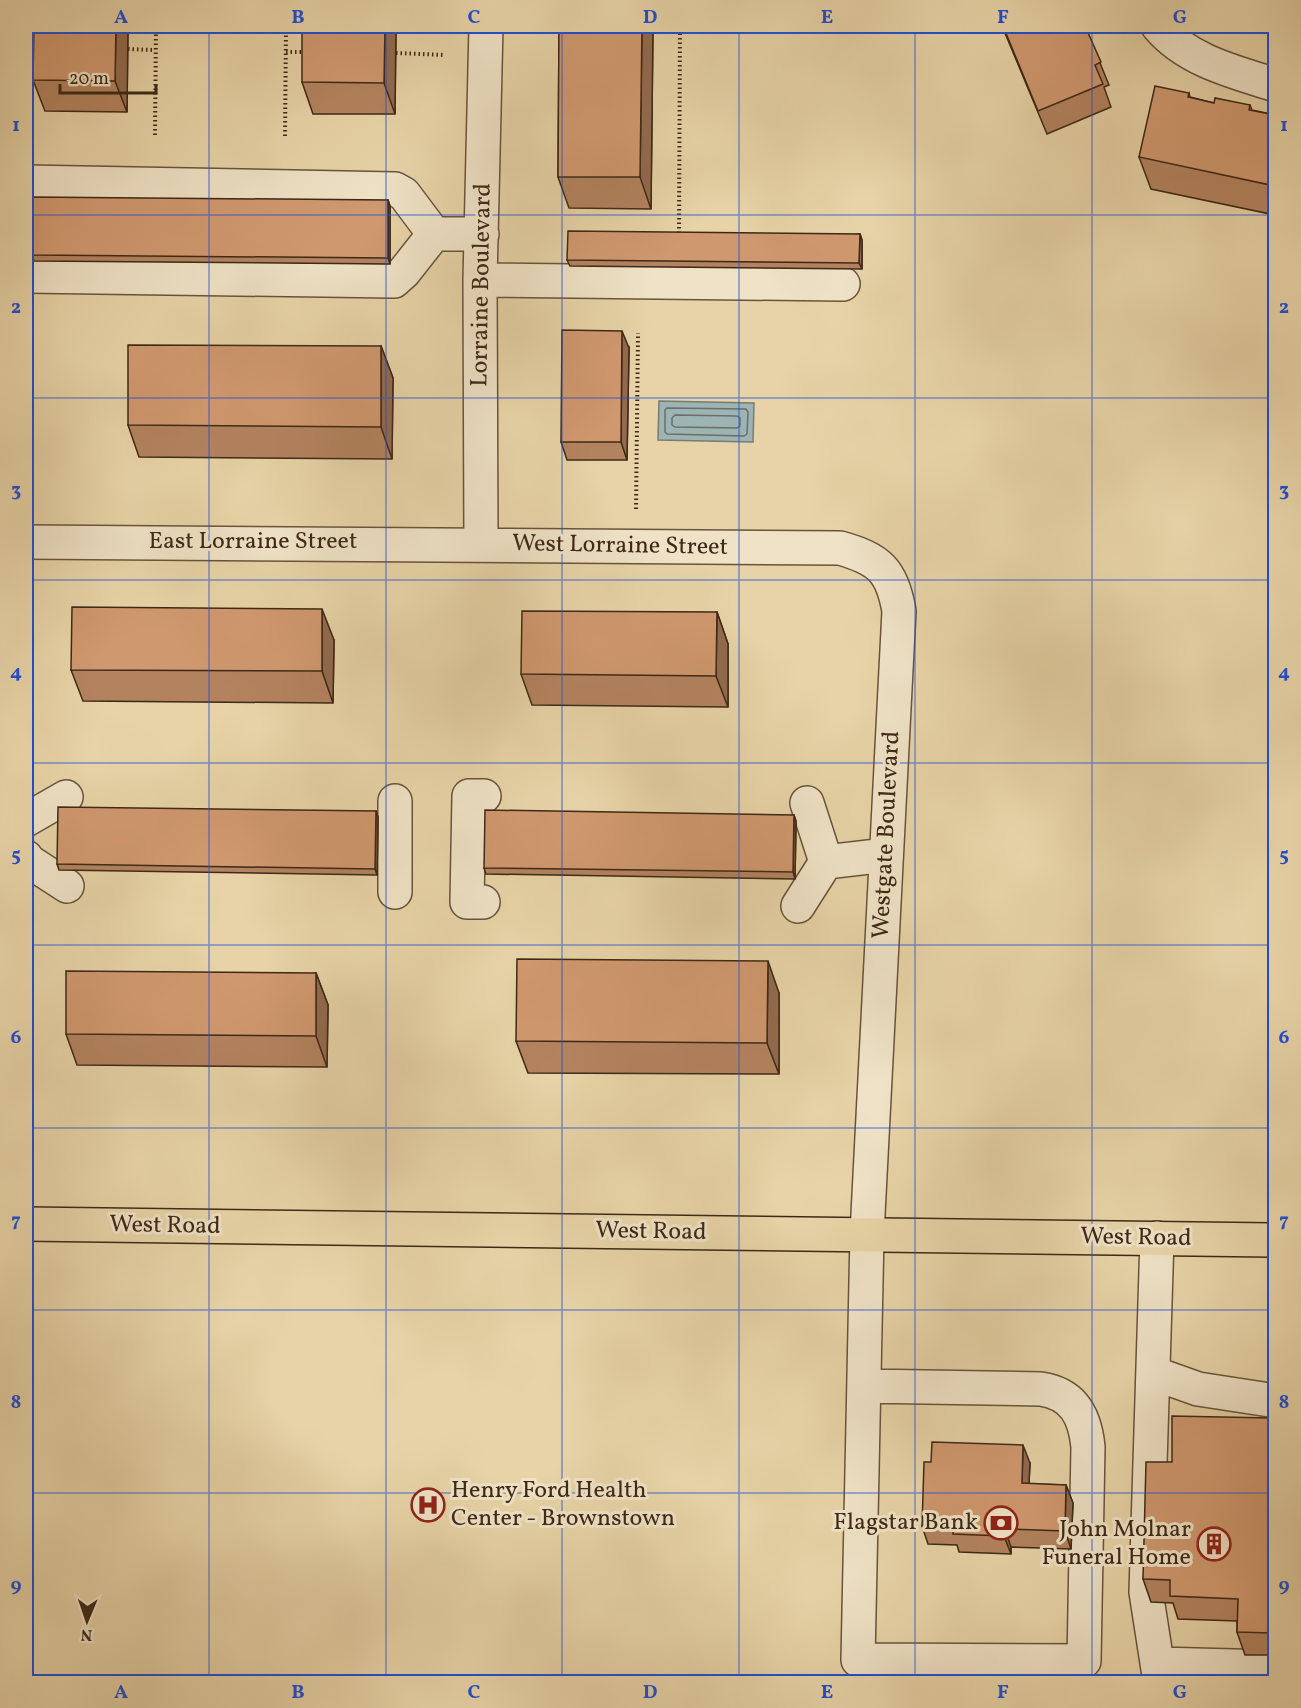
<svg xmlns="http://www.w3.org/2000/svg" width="1301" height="1708" viewBox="0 0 1301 1708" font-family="Vollkorn,serif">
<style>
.water{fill:#9db4b4;stroke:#777c75;stroke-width:1.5}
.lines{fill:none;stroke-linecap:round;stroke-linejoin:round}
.shore{stroke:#6d6e66;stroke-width:1.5}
.minor-casing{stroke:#68543b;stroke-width:36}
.major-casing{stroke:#3d2917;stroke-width:36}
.path{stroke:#3d2917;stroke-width:4;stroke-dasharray:1.5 3;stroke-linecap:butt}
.minor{stroke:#efe2c6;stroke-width:33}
.major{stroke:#e7d3a7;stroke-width:33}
.wall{fill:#b3835f;stroke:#3d2917;stroke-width:1.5}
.shaded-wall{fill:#926a4e;stroke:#3d2917;stroke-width:1.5}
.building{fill:#d0986f;stroke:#3d2917;stroke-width:1.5}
.grid{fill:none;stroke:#1d4ed8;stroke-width:1.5;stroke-opacity:0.55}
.labels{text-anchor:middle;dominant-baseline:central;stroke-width:6;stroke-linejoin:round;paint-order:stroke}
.street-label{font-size:24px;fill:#3d2917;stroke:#efe2c6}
.poi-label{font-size:24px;fill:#3d2917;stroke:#efe2c6;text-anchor:end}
.neatline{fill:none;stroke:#1d4ed8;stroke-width:2}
.grid-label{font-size:20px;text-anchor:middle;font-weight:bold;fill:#1d4ed8}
</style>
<rect width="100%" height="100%" fill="#e7d3a7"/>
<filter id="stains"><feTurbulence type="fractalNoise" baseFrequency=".00333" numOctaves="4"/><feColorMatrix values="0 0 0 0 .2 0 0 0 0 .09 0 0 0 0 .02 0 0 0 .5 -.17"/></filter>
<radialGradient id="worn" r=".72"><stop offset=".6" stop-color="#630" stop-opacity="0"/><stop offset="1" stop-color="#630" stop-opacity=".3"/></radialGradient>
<!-- water -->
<path class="water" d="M659,401L754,403L753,442L658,440Z"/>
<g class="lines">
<!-- shore -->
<path class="shore" d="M667,408L746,409L748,412L747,434L744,436L667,434L665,432V410Z
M675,415L737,416L740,418V426L737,428L675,427L672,425V418Z"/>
<defs>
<path id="minor" d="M1158,26C1186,60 1234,72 1276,85
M26,182L395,189L404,194L434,234
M26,276L394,281L404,272L434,234H482
M480,280L843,284
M26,542L840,548C879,559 892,570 899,611L867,1234L858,1660L1084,1661L1088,1447C1085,1416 1074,1394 1041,1389L864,1386
M481,544L480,280L486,26
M807,803L826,862
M26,820L66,797
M26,857L27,860L67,886
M395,892V801
M483,902H467L469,796H484
M798,906L826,862L886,855
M1157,1238L1146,1592L1160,1682
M1153,1373L1198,1389L1276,1401
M1158,1664L1276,1667"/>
<path id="major" d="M26,1224L1276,1240"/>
</defs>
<!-- minor casing -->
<use href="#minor" class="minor-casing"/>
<!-- major casing -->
<use href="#major" class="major-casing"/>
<!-- path -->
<path class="path" d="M26,48H37
M128,49L155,50
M286,52H306
M396,53L445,55
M155,135L156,26
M285,136L286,26
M679,233L680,26
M636,509L638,333"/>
<!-- minor -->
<use href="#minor" class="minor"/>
<!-- major -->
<use href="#major" class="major"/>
</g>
<!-- wall -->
<path class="wall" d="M128,26L127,112L45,111L33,80Z
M396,26L395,114H313L302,82Z
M559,26H653L651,209L569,208L558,177Z
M1002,26H1085L1109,85L1104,87L1111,107L1047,134Z
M1189,93L1190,97L1214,103L1250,105L1252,110L1275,115V113V215L1151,189L1139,157Z
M388,200L390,206V264L34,261L32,255Z
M860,234L862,240V269L570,266L567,260Z
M381,346L393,378L392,459L139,457L128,425Z
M629,348L627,460H567L561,442Z
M717,612L728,644V707L532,705L521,674Z
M334,640L333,703L83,701L71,670Z
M376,811L378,817L377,875L59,870L57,864Z
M794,815L796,821L795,879L486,874L484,868Z
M316,973L328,1005L327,1067L77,1065L66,1034Z
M779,993V1074L528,1073L516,1041Z
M1275,1418V1655H1245L1237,1632V1621L1178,1619L1173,1603L1151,1602L1143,1579L1172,1462Z
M1030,1463L1029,1484L1066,1485L1073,1503L1071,1549L1011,1547V1554L959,1552L957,1545L928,1544L922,1526Z"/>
<!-- shaded-wall -->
<path class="shaded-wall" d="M116,26H128L127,112L115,81Z
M385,26H396L395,114L384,83Z
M642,26H653L651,209L640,177Z
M388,200L390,206V264L388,258Z
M860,234L862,240V269L859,263Z
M622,331L629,348L627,460L621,442Z
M381,346L393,378L392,459L381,427Z
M322,609L334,640L333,703L322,671Z
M717,612L728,644V707L716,676Z
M376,811L378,817L377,875L375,869Z
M794,815L796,821L795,879L793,872Z
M768,961L779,993V1074L767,1043Z
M316,973L328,1005L327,1067L316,1036Z
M1023,1445L1030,1463L1028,1501L1022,1483Z
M1066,1485L1073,1503L1071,1549L1065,1531Z
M1005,1529L1011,1547V1554L1004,1536Z"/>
<!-- building -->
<path class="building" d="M34,26H116L115,81L33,80Z
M302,26H385L384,83L302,82Z
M559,26H642L640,177H558Z
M1003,26H1085L1101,62L1095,65L1103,84L1038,111Z
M1155,86L1189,93L1188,97L1214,103L1215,98L1250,105L1249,110L1275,115V113V186L1139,157Z
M32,197L388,200V258L32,255Z
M568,231L860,234L859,263L567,260Z
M562,330L622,331L621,442H561Z
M128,345L381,346V427L128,425Z
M72,607L322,609V671L71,670Z
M522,611L717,612L716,676L521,674Z
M58,807L376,811L375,869L57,864Z
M485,810L794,815L793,872L484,868Z
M517,959L768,961L767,1043L516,1041Z
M66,971L316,973V1036L66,1034Z
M1172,1416L1275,1418V1633L1237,1632L1238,1599L1170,1596V1580L1143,1579L1146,1462H1172Z
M932,1442L1023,1445L1022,1483L1066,1485L1065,1531L1005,1529L1004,1536L953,1534V1528L922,1526L924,1462H931Z"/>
<!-- grid -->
<path class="grid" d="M209,26V1682M386,26V1682M562,26V1682M739,26V1682M915,26V1682M1092,26V1682M26,215H1276M26,398H1276M26,580H1276M26,763H1276M26,945H1276M26,1128H1276M26,1310H1276M26,1493H1276"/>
<!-- icons -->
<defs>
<symbol id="hospital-ring" viewBox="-11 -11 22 22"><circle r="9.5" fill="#efe2c6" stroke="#8f2418" stroke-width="1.5"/><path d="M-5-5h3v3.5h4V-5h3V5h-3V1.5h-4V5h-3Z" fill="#8f2418"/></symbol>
<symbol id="bank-ring" viewBox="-11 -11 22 22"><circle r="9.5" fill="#efe2c6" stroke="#8f2418" stroke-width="1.5"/><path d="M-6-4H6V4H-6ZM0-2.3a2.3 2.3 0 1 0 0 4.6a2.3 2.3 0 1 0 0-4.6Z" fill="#8f2418"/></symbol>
<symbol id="building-ring" viewBox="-11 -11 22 22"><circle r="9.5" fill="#efe2c6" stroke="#8f2418" stroke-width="1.5"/><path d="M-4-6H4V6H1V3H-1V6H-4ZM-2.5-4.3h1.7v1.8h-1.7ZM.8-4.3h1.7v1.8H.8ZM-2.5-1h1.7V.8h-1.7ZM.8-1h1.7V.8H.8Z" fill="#8f2418"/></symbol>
</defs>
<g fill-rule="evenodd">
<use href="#hospital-ring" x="409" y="1486" width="38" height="38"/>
<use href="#bank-ring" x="982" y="1504" width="38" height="38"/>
<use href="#building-ring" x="1195" y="1525" width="38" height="38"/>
</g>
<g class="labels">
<!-- street labels -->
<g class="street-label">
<text transform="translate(482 285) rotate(-89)">Lorraine Boulevard</text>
<text x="253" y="542">East Lorraine Street</text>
<text transform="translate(620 546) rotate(1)">West Lorraine Street</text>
<text transform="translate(887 835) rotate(-87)">Westgate Boulevard</text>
<text transform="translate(165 1226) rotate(1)">West Road</text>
<text transform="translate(651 1232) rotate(1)">West Road</text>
<text transform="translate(1136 1238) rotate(1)">West Road</text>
</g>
<!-- poi labels -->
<g class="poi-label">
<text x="451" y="1491" text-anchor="start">Henry Ford Health<tspan x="451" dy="28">Center - Brownstown</tspan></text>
<text x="978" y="1523">Flagstar Bank</text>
<text x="1191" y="1530">John Molnar<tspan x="1191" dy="28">Funeral Home</tspan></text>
</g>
</g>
<!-- margin -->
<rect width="1301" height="1708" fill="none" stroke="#e7d3a7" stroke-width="66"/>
<!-- north arrow -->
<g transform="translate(87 1621) rotate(182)" stroke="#efe2c6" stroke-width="4.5" paint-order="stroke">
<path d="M0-4.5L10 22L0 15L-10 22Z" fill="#3d2917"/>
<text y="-9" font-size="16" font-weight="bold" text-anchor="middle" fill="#3d2917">N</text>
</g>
<!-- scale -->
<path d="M60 84v9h96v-9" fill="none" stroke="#3d2917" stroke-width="3"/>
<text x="69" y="84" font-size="18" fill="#3d2917" stroke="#efe2c6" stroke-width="4.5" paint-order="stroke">20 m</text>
<rect x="33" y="33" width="1235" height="1642" class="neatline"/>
<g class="grid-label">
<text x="121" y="23">A</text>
<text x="298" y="23">B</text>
<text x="474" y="23">C</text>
<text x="650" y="23">D</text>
<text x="827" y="23">E</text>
<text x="1003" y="23">F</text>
<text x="1180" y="23">G</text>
<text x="16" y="131">1</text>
<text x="1284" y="131">1</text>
<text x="16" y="313">2</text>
<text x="1284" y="313">2</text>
<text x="16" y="496">3</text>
<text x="1284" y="496">3</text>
<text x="16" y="678">4</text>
<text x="1284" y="678">4</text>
<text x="16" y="861">5</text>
<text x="1284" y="861">5</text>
<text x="16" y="1043">6</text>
<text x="1284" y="1043">6</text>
<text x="16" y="1226">7</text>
<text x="1284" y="1226">7</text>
<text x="16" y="1408">8</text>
<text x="1284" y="1408">8</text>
<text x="16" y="1591">9</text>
<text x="1284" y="1591">9</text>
<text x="121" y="1698">A</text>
<text x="298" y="1698">B</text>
<text x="474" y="1698">C</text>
<text x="650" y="1698">D</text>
<text x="827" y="1698">E</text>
<text x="1003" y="1698">F</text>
<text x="1180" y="1698">G</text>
</g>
<rect width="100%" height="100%" filter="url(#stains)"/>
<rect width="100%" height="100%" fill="url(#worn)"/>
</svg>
